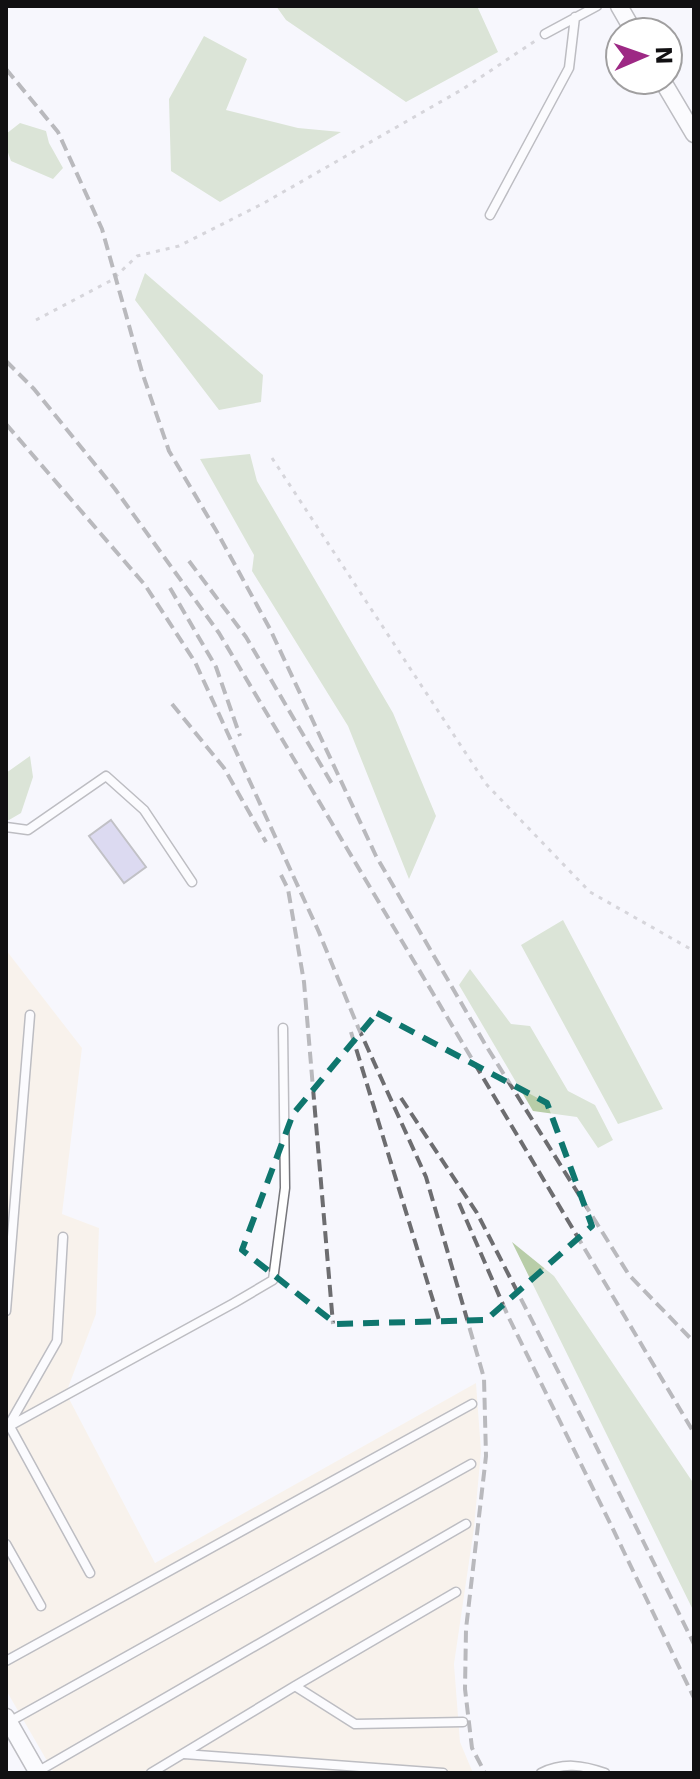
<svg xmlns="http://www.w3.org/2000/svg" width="700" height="1779" viewBox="0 0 700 1779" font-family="'DejaVu Sans',sans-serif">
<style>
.industrial{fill:#f8ecd8}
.green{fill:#b8cda8}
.building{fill:#bbb7e2;stroke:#7f7e84;stroke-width:2}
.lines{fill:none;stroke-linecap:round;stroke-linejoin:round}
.lane-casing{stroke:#76767b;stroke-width:11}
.street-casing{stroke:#76767b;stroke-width:19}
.path{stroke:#adacb1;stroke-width:3;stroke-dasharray:4 6;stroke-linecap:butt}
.lane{stroke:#fff;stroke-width:8}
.street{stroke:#fff;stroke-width:16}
.rail{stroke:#6d6d70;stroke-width:4;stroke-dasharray:12 6;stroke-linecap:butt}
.marked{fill:none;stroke:#0f766e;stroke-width:6;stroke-dasharray:16 10;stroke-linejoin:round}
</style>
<rect width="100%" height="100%" fill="#f7f7fd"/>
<!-- industrial -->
<path class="industrial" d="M6,950L82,1048L62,1214L99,1228L96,1314L66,1393L155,1563L476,1383L481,1451L474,1528L454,1664L460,1742L473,1773H54L6,1690Z"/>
<!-- green -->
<path class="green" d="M276,6H477L498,52L406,102L286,20Z
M204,36L247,59L226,110L298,128L341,132L220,202L171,171L169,99Z
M20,123L46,131L49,143L63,168L53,179L11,161L6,147V134Z
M145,273L263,375L261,402L219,410L135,300Z
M250,454L257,481L393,713L436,816L409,879L348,726L252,571L254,555L200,459Z
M30,756L33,777L21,813L9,820H6V773Z
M563,920L663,1109L618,1124L521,945Z
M470,969L511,1024L530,1026L568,1091L595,1105L613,1140L598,1148L577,1117L533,1111L459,985Z
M512,1242L554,1276L694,1484V1612Z"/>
<!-- building -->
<path class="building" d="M111,820L146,867L124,883L89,836Z"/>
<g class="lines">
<defs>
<path id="lane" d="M545,34L597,6
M490,215L569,68L575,17
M6,827L28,830L106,776L144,810L192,882
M63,1237L57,1341L9,1425L90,1573
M6,1311L30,1015
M6,1428L234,1303L273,1280L285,1188L283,1028
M6,1544L41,1606
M6,1661L472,1404
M295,1686L355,1724L463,1722
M9,1722L471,1464
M184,1754L443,1773
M37,1772L466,1524
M151,1773L295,1686L456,1592
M541,1773C563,1762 583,1765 605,1773"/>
<path id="street" d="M619,6L634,32
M662,80L694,134
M6,1717L38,1773"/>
</defs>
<!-- lane casing -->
<use href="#lane" class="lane-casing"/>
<!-- street casing -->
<use href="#street" class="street-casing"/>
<!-- path -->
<path class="path" d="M36,320L112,280L137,256L179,246L264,203L463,89L538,39
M272,458L486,784L590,892L694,951"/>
<!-- lane -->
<use href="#lane" class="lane"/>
<!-- street -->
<use href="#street" class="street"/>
<!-- rail -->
<path class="rail" d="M6,69L58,132L102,229L142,372L169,451L217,532L270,629L376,856L485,1044L629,1275L694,1342
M6,361L34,389L115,489L219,633L694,1433
M6,424L145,585L195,662L318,930L358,1027L426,1177L484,1378L486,1456L466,1629L465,1689L472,1748L485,1773
M189,561L246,637L332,784
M170,588L216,667L240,736
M172,704L224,768L266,842
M281,875L288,889L304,982L333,1324
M351,1032L439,1320
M401,1098L477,1213L584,1422L694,1644
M459,1203L508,1316L611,1525L694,1698"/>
</g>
<!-- marked area -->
<path d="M0 0H700V1779H0ZM377,1013L547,1103L592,1226L486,1320L336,1324L242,1250L293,1114Z" fill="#f7f7fd" fill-opacity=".55" fill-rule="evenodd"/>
<path class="marked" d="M377,1013L547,1103L592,1226L486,1320L336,1324L242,1250L293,1114Z"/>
<!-- border -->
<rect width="700" height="1779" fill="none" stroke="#111012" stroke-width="16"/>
<!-- north arrow -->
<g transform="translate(644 56) rotate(88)"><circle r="38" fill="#ffffff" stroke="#a09fa0" stroke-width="2"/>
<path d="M0-6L14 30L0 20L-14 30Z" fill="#9d2984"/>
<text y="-12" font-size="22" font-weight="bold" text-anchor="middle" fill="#111012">N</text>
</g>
</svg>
